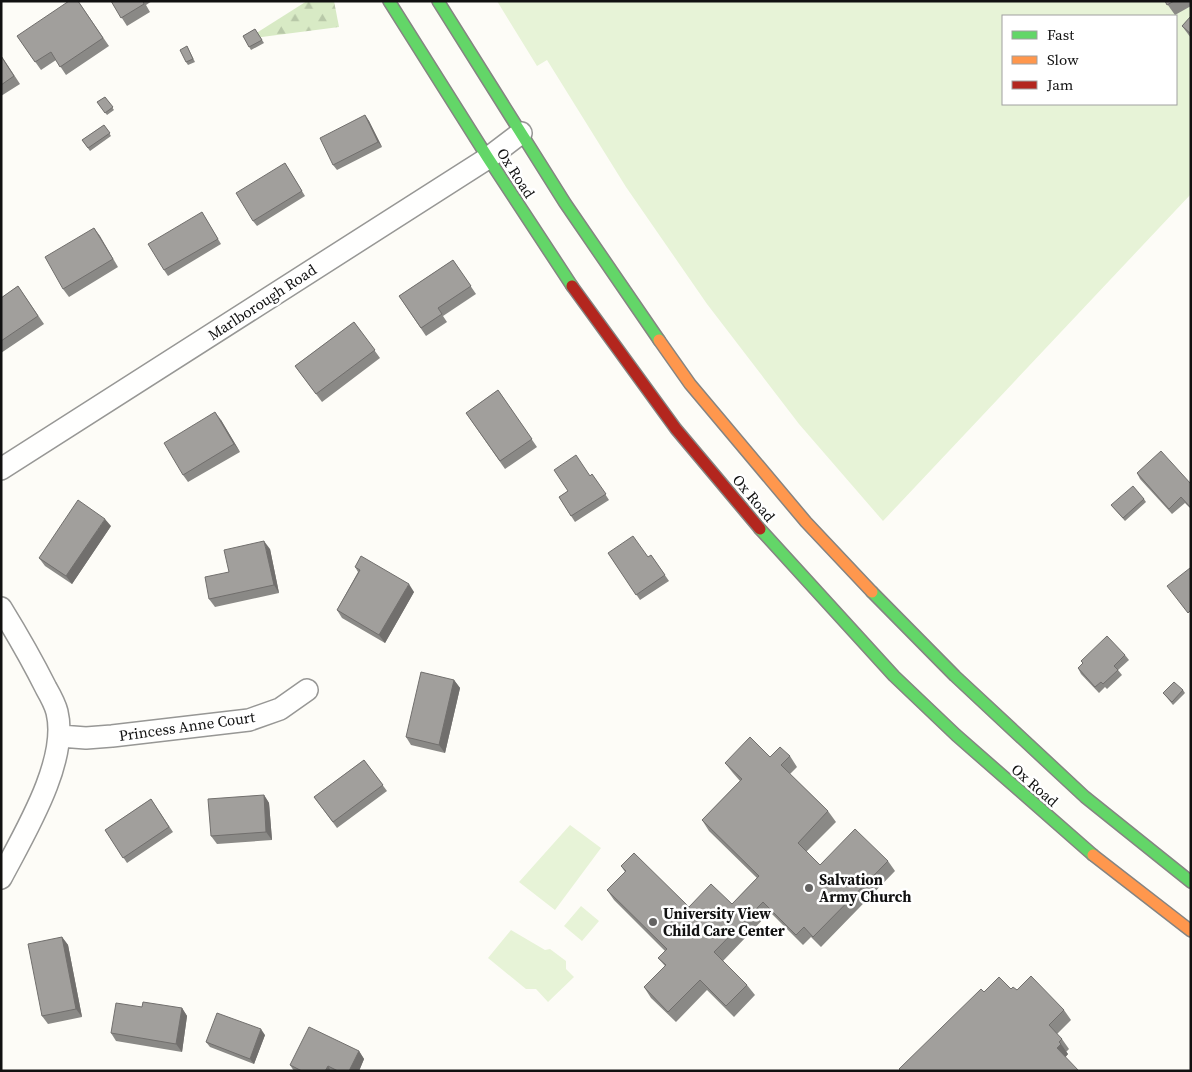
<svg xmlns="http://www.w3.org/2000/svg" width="1192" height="1072" viewBox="0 0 1192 1072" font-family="'Source Serif 4',serif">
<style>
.green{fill:#e7f3d7;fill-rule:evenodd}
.forest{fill:url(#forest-firs)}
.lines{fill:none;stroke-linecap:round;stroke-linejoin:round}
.street-casing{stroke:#979795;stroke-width:24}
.fast-casing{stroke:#858482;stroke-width:14}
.slow-casing{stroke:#858482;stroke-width:14}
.jam-casing{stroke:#858482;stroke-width:14}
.street{stroke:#fffffe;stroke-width:21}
.fast{stroke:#63d668;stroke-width:11}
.slow{stroke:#ff974d;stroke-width:11}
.jam{stroke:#b3261e;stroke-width:11}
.wall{fill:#8a8986}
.shaded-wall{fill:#716f6d}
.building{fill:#a19f9c;stroke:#716f6d}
.poi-dot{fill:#646362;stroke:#fff;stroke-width:2}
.labels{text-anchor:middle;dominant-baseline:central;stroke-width:5;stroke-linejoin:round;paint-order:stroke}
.street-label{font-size:15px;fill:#111;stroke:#fff}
.poi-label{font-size:15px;font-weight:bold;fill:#111;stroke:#fff;text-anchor:start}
</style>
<defs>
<pattern id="forest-firs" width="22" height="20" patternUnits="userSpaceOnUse" patternTransform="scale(1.25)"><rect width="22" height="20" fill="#d8eac5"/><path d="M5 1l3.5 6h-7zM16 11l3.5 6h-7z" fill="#b8c8a8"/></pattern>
</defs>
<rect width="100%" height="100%" fill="#fdfcf7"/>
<!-- green -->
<path class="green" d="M497,1H1191V194L883,521L799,424L707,304L626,187L547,60L537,66ZM1003,16H1176V104H1003Z
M570,825L601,848L555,910L519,882Z
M581,906L599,921L582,941L564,926Z
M511,930L545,950L550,949L566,961V969L574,977L548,1002L536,989H526L488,958Z"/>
<!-- forest -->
<path class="forest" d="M307,1H334L339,27L247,39Z"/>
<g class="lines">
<defs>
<path id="street" d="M1,469L488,158L521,133
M1,608C17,634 32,660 46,688C50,695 55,704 57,712C69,761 24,834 1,878
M60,736L86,738L112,736L249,720L280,709L307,690"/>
<path id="fast" d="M389,1L488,158L572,286
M438,1L565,203L659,340
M760,529L894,676L956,735L1093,855
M872,592L955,676L1085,797L1191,882"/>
<path id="slow" d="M659,340L690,384L806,522L872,592
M1093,855L1191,931"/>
<path id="jam" d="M572,286L676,429L760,529"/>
</defs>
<!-- street casing -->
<use href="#street" class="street-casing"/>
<!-- fast casing -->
<use href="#fast" class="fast-casing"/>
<!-- slow casing -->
<use href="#slow" class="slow-casing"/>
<!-- jam casing -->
<use href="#jam" class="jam-casing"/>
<!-- street -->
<use href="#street" class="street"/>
<!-- fast -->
<use href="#fast" class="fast"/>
<!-- slow -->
<use href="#slow" class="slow"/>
<!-- jam -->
<use href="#jam" class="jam"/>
</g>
<!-- wall -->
<path class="wall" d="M78,1L109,46L66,75L56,60L41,70L17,36Z
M111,1H152L146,5L150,12L127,26Z
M1165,1H1191V6L1175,15Z
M1191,16V38L1182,26Z
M255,29L264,43L251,50L243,36Z
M187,46L195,62L188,65L186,62Z
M1,55L20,84L1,96Z
M105,97L114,110L107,115L97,102Z
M365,115L369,121L382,147L337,170L333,165Z
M104,125L111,136L90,151L82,140Z
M285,163L305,196L257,226L253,221Z
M202,212L221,244L168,276L164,270Z
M94,228L118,267L69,297L63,289Z
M453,260L476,294L443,316L447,322L426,336L399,296Z
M18,286L44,324L1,353V298Z
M354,322L380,358L322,402L295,366Z
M498,390L537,447L505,469L466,413Z
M221,420L240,452L188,482L183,475Z
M1137,473L1191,484V509L1185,503L1172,514L1140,479Z
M592,474L609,500L575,522L559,497Z
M1144,499L1146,502L1125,521L1111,505Z
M111,526L72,584L45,566L39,558Z
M270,549L279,593L215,607L209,599L229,572Z
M608,553L648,557L651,555L669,581L640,600Z
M355,567L414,592L385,643L342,618L337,610L358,572Z
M1125,655L1129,660L1118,670L1122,675L1107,689L1105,687L1099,693L1081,674L1078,668Z
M454,680L460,688L445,753L411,745L406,737Z
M1183,690L1185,693L1173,705L1163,693Z
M790,756L797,767L790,774L828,811L836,822L806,852L820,865L888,861L895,871L821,947L811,937L803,945L770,912L723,961L747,985L755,995L734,1017L707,990L676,1022L651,998L644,987L665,966L658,958L665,951L614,900L607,890L625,872L621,866L689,907L732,904L757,878L709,831L702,820L740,781L733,773L725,763L770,757Z
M364,760L387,791L337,828L314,797Z
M264,795L269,803L272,840L217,844L211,836Z
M151,799L173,832L127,863L105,830Z
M62,937L68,945L82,1017L48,1024L42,1016Z
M1011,989L1017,990L1064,1010L1071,1020L1057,1034L1062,1039L1069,1049L1066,1052L1068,1054L1065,1057L984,992Z
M142,1007L182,1008L187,1016L182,1052L116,1041L111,1033Z
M265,1035L254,1064L210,1047L206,1042Z
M359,1051L364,1059L359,1071H294L290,1065Z"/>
<!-- shaded-wall -->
<path class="shaded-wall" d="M365,115L369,121L382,147L378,142Z
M94,228L100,236L118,267L113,259Z
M215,412L221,420L240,452L234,444Z
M105,519L111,526L72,584L66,576Z
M264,541L270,549L279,593L274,585Z
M409,584L414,592L385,643L379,635Z
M454,680L460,688L445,753L439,745Z
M264,795L269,803L272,840L266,832Z
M62,937L68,945L82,1017L76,1009Z
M182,1008L187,1016L182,1052L176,1044Z
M261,1029L265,1035L254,1064L250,1059Z
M1061,1044L1068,1054L1064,1059L1057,1048Z
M359,1051L364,1059L359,1071H349Z
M328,1066L331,1071H325Z"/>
<!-- building -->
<path class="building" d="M69,1H78L103,38L60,67L51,52L35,62L17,36Z
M111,1H143L144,4L121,18Z
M1165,1H1174L1167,5Z
M1191,16V34L1182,26Z
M255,29L262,40L249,47L243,36Z
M187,46L193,59L186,62L180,50Z
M1,56L14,76L1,85Z
M105,97L113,107L105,113L97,102Z
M365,115L378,142L333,165L320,138Z
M104,125L110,133L88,148L82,140Z
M285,163L302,191L253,221L236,193Z
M202,212L218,239L164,270L148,244Z
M94,228L113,259L63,289L45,257Z
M453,260L471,286L438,308L442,314L421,328L399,296Z
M18,286L38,316L1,341V298Z
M354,322L375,350L316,394L295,366Z
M498,390L532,439L500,461L466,413Z
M215,412L234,444L183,475L164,443Z
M1161,451L1191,484V508L1181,497L1169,509L1137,473Z
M576,455L590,476L592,474L606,494L571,516L559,497L568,491L554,470Z
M1133,486L1144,499L1123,518L1111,505Z
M78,500L105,519L66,576L39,558Z
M633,536L648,557L651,555L665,575L636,595L608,553Z
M264,541L274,585L209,599L205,577L229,572L224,550Z
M361,556L409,584L379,635L337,610L360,570L355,567Z
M1190,568L1191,569V610L1188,613L1167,586Z
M1107,636L1125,655L1114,666L1118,670L1103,684L1101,682L1095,687L1078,668L1083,663L1081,661Z
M421,672L454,680L439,745L406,737Z
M1174,682L1183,690L1172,702L1163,693Z
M750,737L770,757L780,747L790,756L781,765L828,811L798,843L820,865L855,829L888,861L813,937L804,927L796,935L763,902L714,952L747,985L726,1006L700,980L668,1012L644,987L666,965L658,958L667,949L607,890L626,871L621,866L634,853L689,907L711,884L732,904L759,876L702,820L742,779L725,763Z
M364,760L383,785L333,822L314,797Z
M264,795L266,832L211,836L208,799Z
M151,799L169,827L123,858L105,830Z
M62,937L76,1009L42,1016L28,944Z
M1031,976L1064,1010L1049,1025L1062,1039L1059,1042L1061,1044L1057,1048L1079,1071H901L899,1069L981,989L984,992L999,977L1011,989L1013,987L1017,990Z
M143,1002L182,1008L176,1044L111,1033L116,1003L142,1007Z
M217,1013L261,1029L250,1059L206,1042Z
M309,1027L359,1051L349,1071H338L328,1066L325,1071H302L290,1065Z"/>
<!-- markers -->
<g class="poi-dot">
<circle cx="809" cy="888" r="5"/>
<circle cx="653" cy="922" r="5"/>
</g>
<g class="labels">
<!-- street labels -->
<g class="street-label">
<text transform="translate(516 173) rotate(57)">Ox Road</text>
<text transform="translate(262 302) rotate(-33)">Marlborough Road</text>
<text transform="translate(754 498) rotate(50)">Ox Road</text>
<text transform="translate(187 726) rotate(-8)">Princess Anne Court</text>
<text transform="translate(1035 785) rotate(41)">Ox Road</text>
</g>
<!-- poi labels -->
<g class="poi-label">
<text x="819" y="879">Salvation<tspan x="819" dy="17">Army Church</tspan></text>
<text x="663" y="913">University View<tspan x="663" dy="17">Child Care Center</tspan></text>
</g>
</g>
<!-- border -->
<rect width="1192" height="1072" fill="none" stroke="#111111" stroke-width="5"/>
<!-- legend -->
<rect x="1002" y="15" width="175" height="90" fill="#ffffff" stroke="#a0a0a0"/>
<rect x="1012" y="31" width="25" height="8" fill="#63d668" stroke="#a0a0a0"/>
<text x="1047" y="40" font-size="15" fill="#111111">Fast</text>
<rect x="1012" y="56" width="25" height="8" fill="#ff974d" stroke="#a0a0a0"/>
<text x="1047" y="65" font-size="15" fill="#111111">Slow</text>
<rect x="1012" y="81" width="25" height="8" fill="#b3261e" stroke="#a0a0a0"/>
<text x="1047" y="90" font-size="15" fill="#111111">Jam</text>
</svg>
